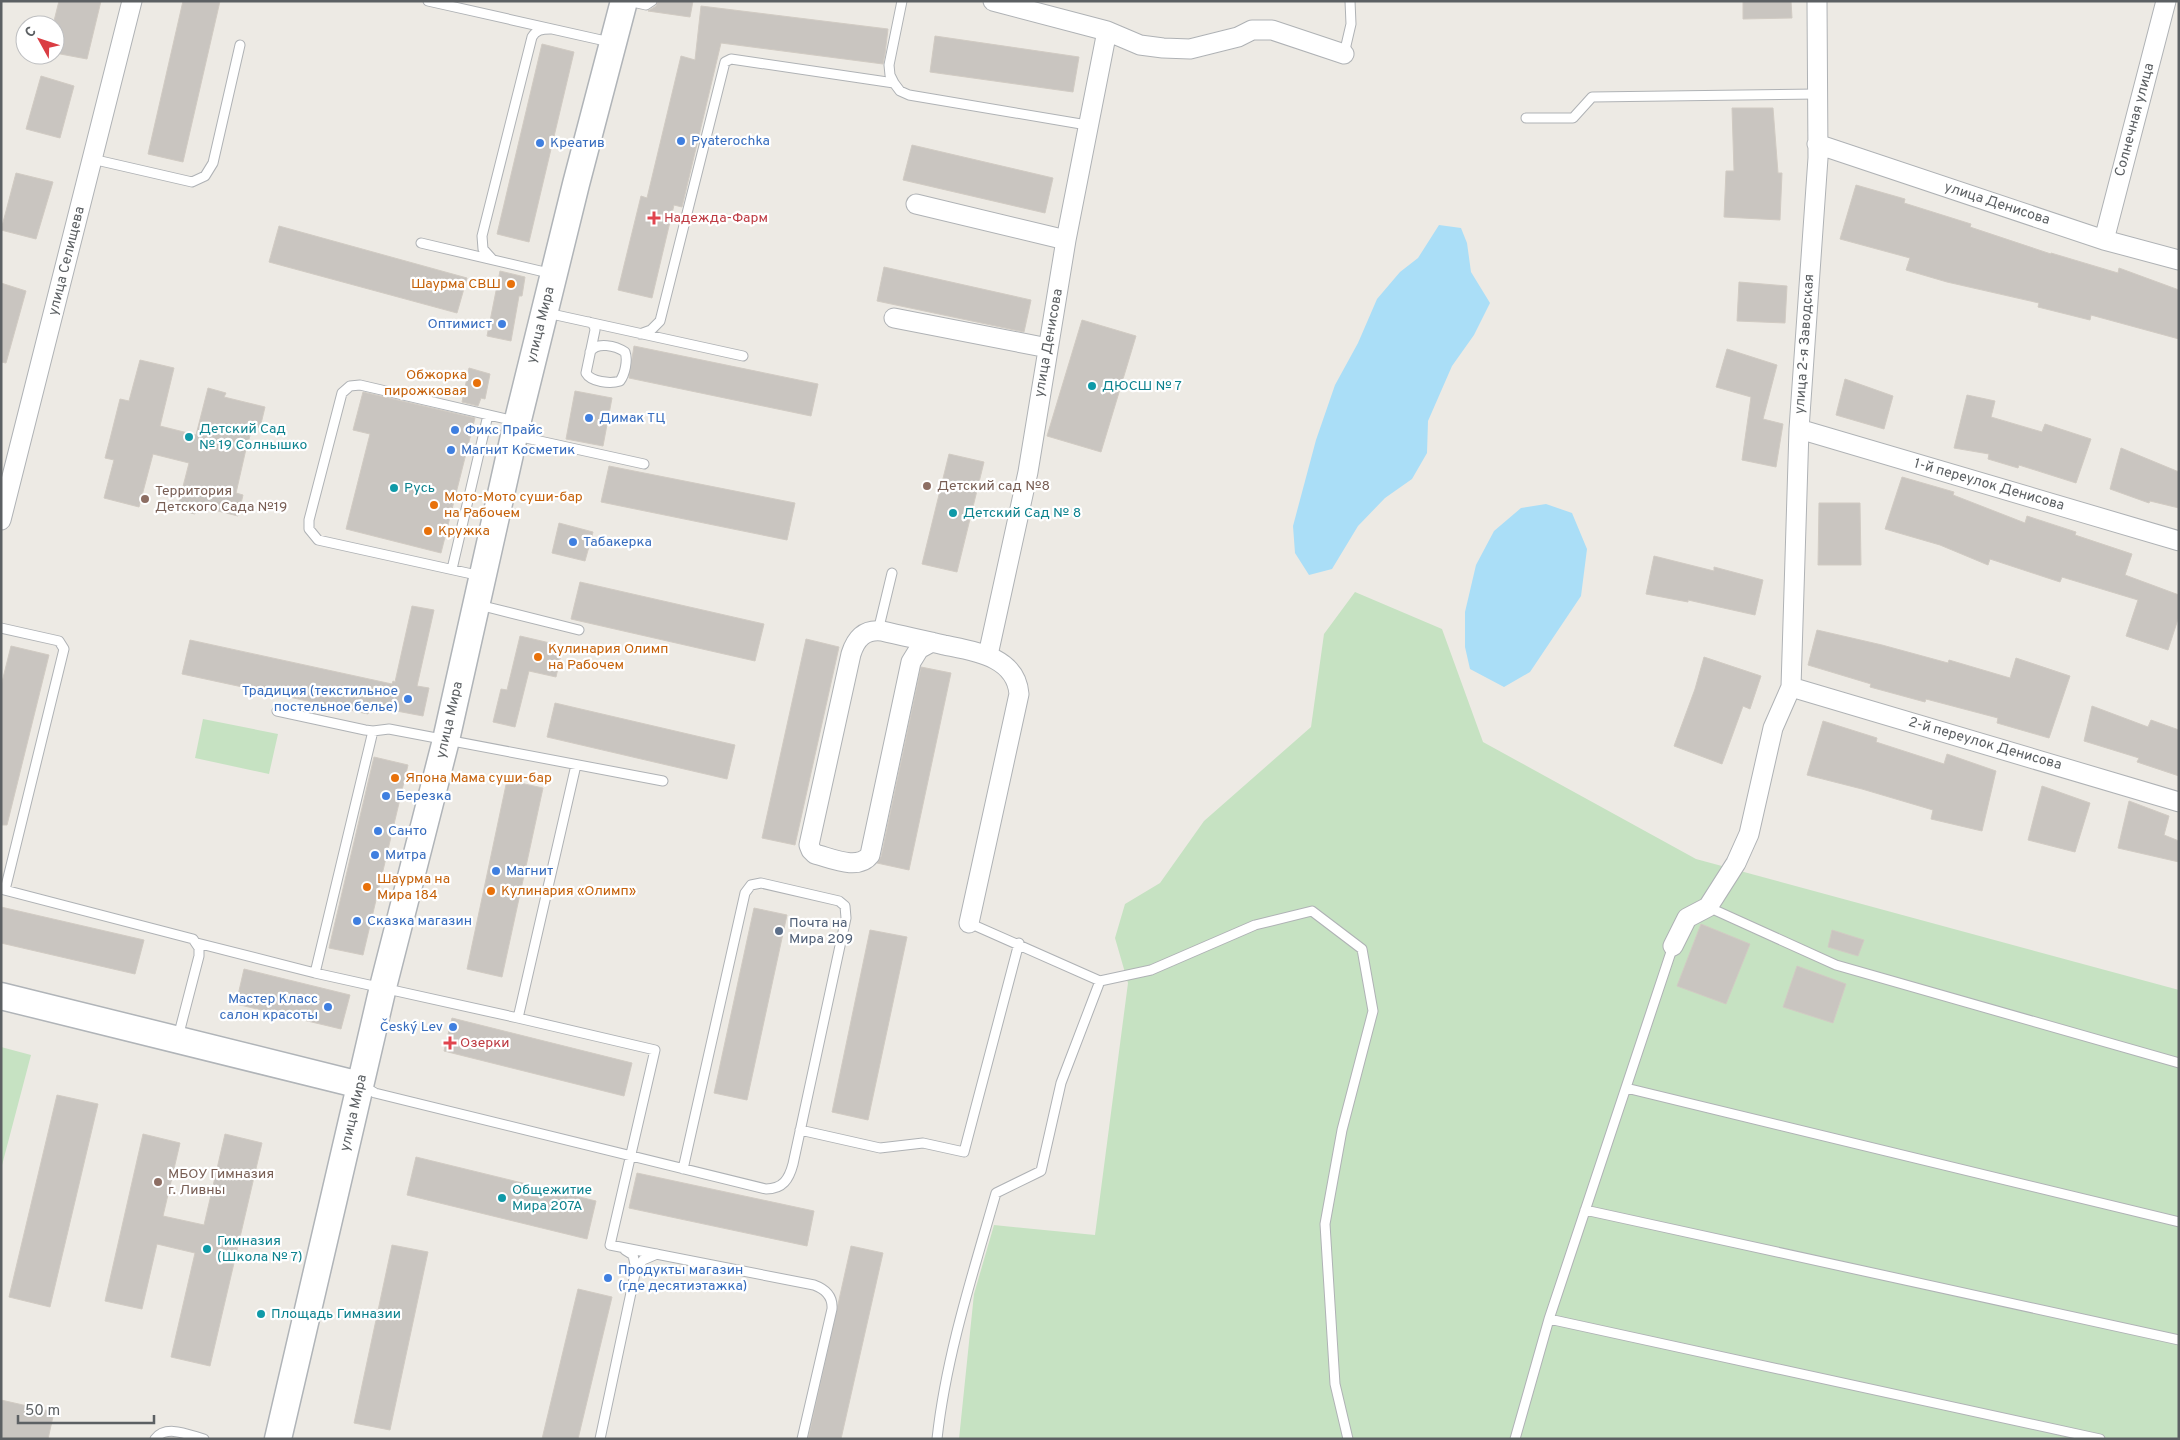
<svg xmlns="http://www.w3.org/2000/svg" width="2180" height="1440" viewBox="0 0 2180 1440" font-family="Overpass,sans-serif">
<style>
.green{fill:#c6e2c2}
.water{fill:#aadef7}
.building{fill:#c9c5c0;stroke:#d1cbc3}
.lines{fill:none;stroke-linecap:round;stroke-linejoin:round}
.lane-casing{stroke:#afb2b5;stroke-width:11}
.street-casing{stroke:#afb2b5;stroke-width:21}
.secondary-casing{stroke:#b0b4b8;stroke-width:29}
.lane{stroke:#fff;stroke-width:9}
.street{stroke:#fff;stroke-width:19}
.secondary{stroke:#fff;stroke-width:26}
.shop-dot{fill:#3f7fe0;stroke:#fff;stroke-width:2}
.health-dot{fill:#e0444e;stroke:#fff;stroke-width:2}
.food-dot{fill:#e8710a;stroke:#fff;stroke-width:2}
.culture-dot{fill:#0f9aa8;stroke:#fff;stroke-width:2}
.education-dot{fill:#8d6e63;stroke:#fff;stroke-width:2}
.service-dot{fill:#5c6f8a;stroke:#fff;stroke-width:2}
.labels{text-anchor:middle;dominant-baseline:central;stroke-width:4.5;stroke-linejoin:round;paint-order:stroke}
.street-label{font-size:14px;fill:#5c6063;stroke:#fff}
.shop-label{font-size:14px;fill:#366cbe;stroke:#fff;text-anchor:start}
.health-label{font-size:14px;fill:#be3a42;stroke:#fff;text-anchor:start}
.food-label{font-size:14px;fill:#c56008;stroke:#fff;text-anchor:start}
.culture-label{font-size:14px;fill:#0d838f;stroke:#fff;text-anchor:start}
.education-label{font-size:14px;fill:#785e54;stroke:#fff;text-anchor:start}
.service-label{font-size:14px;fill:#4e5e75;stroke:#fff;text-anchor:start}
</style>
<rect width="100%" height="100%" fill="#edeae4"/>
<!-- green -->
<path class="green" d="M1355,592L1442,629L1483,742L1696,859L2179,990V1439H959L974,1294L994,1225L1095,1235L1128,983L1115,938L1125,904L1160,883L1204,821L1311,727L1324,634Z
M203,719L278,734L269,774L195,758Z
M1,1047L31,1055L1,1169Z"/>
<!-- water -->
<path class="water" d="M1439,225L1461,228L1467,243L1471,272L1490,303L1474,335L1452,366L1428,421L1427,453L1412,479L1385,498L1358,526L1332,569L1309,575L1295,553L1293,526L1316,440L1335,385L1358,343L1377,299L1400,272L1418,258Z
M1546,504L1572,513L1587,549L1581,596L1530,672L1504,687L1470,669L1465,647V612L1476,565L1494,531L1521,508Z"/>
<!-- building -->
<path class="building" d="M59,1H101L87,59L55,53V25H53Z
M183,1H220L183,162L148,154Z
M658,1H693L690,17L648,11L656,6Z
M1743,1H1791L1792,18L1743,19Z
M701,6L888,29L885,54L883,64L721,43L682,207L674,205L652,298L618,290L641,196L647,198L681,56L695,60Z
M935,36L1079,57L1073,92L930,72Z
M542,44L574,52L529,242L497,234Z
M41,76L74,86L60,138L26,129Z
M1732,108H1773L1778,173H1782L1780,220L1724,217L1726,171H1734Z
M912,145L1053,178L1045,213L903,180Z
M16,173L53,182L36,239L1,230Z
M1856,185L1905,199L1904,203L1971,224L1970,227L2051,254V253L2118,273L2119,268L2179,290V339L2091,315L2090,320L2038,307L2039,303L1947,282L1906,270L1910,258L1840,239Z
M279,226L467,278L457,313L269,262Z
M884,267L1031,300L1024,332L877,301Z
M500,271L525,277L522,296H519L511,341L487,336Z
M1739,282L1787,286L1785,323L1737,321Z
M1,283L26,291L6,363L1,362Z
M1082,320L1136,336L1101,452L1047,436Z
M634,346L818,384L811,416L629,378Z
M1727,349L1777,365L1763,419L1783,424L1776,467L1742,460L1751,397L1716,387Z
M140,360L174,368L160,426L196,435L208,388L226,393L224,397L265,407L260,428L253,426L246,449L236,493L243,495L238,516L198,506L195,514L177,510L189,463L153,454L139,507L104,498L114,460L105,458L110,439L120,399L129,401Z
M469,368L490,374L485,399L481,398L478,406L462,402Z
M1845,379L1893,396L1884,429L1836,415Z
M575,391L612,398L603,446L566,439Z
M363,392L475,418L441,553L346,529L370,434L353,430Z
M1967,395L1995,401L1991,417L2042,432L2045,424L2091,439L2076,483L2019,465L2018,468L1988,459L1989,454L1954,448Z
M2121,448L2179,472V508L2150,501L2149,503L2110,489Z
M949,454L984,462L957,572L922,564Z
M609,466L795,503L787,540L601,502Z
M1902,477L1954,492L1953,495L2025,523L2027,516L2076,532L2075,535L2132,554L2125,575L2179,595V616L2168,650L2126,636L2138,600L2062,577L2060,582L1990,559L1988,565L1940,545L1885,529Z
M1819,503H1860L1861,565H1818Z
M559,523L593,532L585,561L552,553Z
M1654,556L1714,571V567L1763,580L1755,615L1688,600V602L1646,594Z
M580,582L764,624L755,661L571,619Z
M412,606L434,610L417,686L429,688L423,716L370,706L368,714L182,674L190,640L392,684L393,681L395,682Z
M1817,630L1882,645L1948,663L1949,660L2010,678L2016,658L2070,676L2049,738L1997,723L1998,718L1926,699L1925,702L1870,687L1871,684L1808,665Z
M520,636L563,646L556,677L529,671L515,727L493,722L501,689L507,690Z
M806,639L839,647L795,845L762,838Z
M11,646L49,655L7,825H1V686Z
M1704,657L1761,676L1750,709L1743,706L1722,764L1674,746L1695,689Z
M921,667L951,673L909,870L877,863L881,857Z
M555,703L735,745L727,779L547,737Z
M2092,706L2148,727L2151,720L2179,730V776L2137,762L2139,758L2084,741Z
M1823,721L1877,738L1876,742L1944,764L1947,754L1996,771L1982,831L1931,819L1933,810L1862,789L1807,775Z
M374,757L408,765L363,955L329,948Z
M507,780L543,788L502,977L467,969Z
M2042,786L2090,803L2075,852L2028,840Z
M2129,801L2169,816L2164,835L2179,841V862L2118,848Z
M1,907L144,940L135,974L1,943Z
M754,908L787,915L747,1100L714,1093Z
M1701,924L1750,944L1726,1004L1677,986Z
M870,930L907,937L868,1120L832,1112Z
M1832,930L1864,940L1858,956L1828,947Z
M1797,966L1846,984L1833,1023L1783,1007Z
M244,969L350,995L341,1029L236,1004Z
M452,1018L632,1063L624,1096L444,1051Z
M57,1095L98,1104L50,1307L9,1297Z
M143,1134L180,1143L163,1216L204,1225L225,1134L262,1143L210,1366L171,1357L195,1253L157,1244L142,1309L105,1301Z
M416,1157L596,1201L587,1239L407,1195Z
M637,1173L814,1211L807,1246L629,1208Z
M392,1245L428,1252L390,1430L354,1423Z
M851,1246L883,1253L841,1439H808Z
M578,1289L612,1297L578,1439H542Z
M1,1400L54,1412L48,1439H1Z"/>
<g class="lines">
<defs>
<path id="lane" d="M428,1L610,42
M628,1L646,5L652,1
M1344,54L1351,24L1350,1
M894,83L900,91L909,95L1087,125
M1526,118H1573L1592,97L1817,94
M92,159L192,182L205,176L213,163L240,45
M421,243L553,274
M492,259L483,249L482,236L532,37C536,30 542,29 550,29
M547,313L743,356
M589,322L594,325L595,330L586,373C591,382 610,384 620,381C625,374 628,360 625,352C616,346 597,341 590,352
M640,334L651,330L660,321L725,62L731,59L894,83L890,75L889,65L902,1
M517,436L644,464
M452,569L488,415
M481,576L318,540L309,529V520L342,393L350,386L360,385L515,421
M479,605L579,630
M1,628L59,641L64,649L5,890
M878,631L892,573
M277,711L365,730L373,731L389,729L663,781
M1,889L193,939L199,948V956L178,1037
M1708,907L1836,965L2179,1063
M969,923L1100,981L1151,970L1255,925L1312,911L1362,949L1373,1011L1342,1130L1325,1224L1335,1384L1348,1439
M197,943L315,973L518,1018L576,765
M315,973L373,731
M518,1018L655,1050L610,1245L814,1285C825,1289 833,1296 832,1309L802,1439
M363,1086L375,1093C505,1124 635,1158 766,1189C783,1189 789,1179 793,1164L846,918L845,906L839,901L761,883L751,885L745,893L683,1169
M1626,1088L2179,1222
M800,1130L880,1148L923,1143L964,1152L1019,943
M1585,1210L2179,1340
M636,1269L643,1260L657,1254
M1549,1319L2100,1439
M155,1439C166,1424 189,1435 204,1439
M600,1439L636,1269L633,1255L625,1250
M937,1439C946,1356 973,1273 996,1193L1041,1171L1061,1083L1100,981
M1515,1439L1549,1319L1673,946"/>
<path id="street" d="M993,1L1107,31L1140,45L1163,48L1190,49L1238,37L1252,30H1272L1344,54
M1817,144L2104,240L2179,260
M916,204L1066,240
M2104,240L2166,1
M894,318L1048,348
M1799,429L2179,541
M1,520L132,1
M932,642L919,649L911,662L870,855C858,871 831,858 815,854L811,850L809,845L851,654C856,638 865,629 882,631C903,636 923,640 944,645C973,651 1016,656 1019,694L969,923
M988,655L1028,472L1066,240L1107,31
M1791,687L2179,802
M1673,946L1687,918L1708,907L1736,863L1749,834L1773,728L1791,687L1799,429L1818,158L1817,1"/>
<path id="secondary" d="M1,996L360,1085
M278,1439L383,987L446,740L514,436L576,184L624,1"/>
</defs>
<!-- lane casing -->
<use href="#lane" class="lane-casing"/>
<!-- street casing -->
<use href="#street" class="street-casing"/>
<!-- secondary casing -->
<use href="#secondary" class="secondary-casing"/>
<!-- lane -->
<use href="#lane" class="lane"/>
<!-- street -->
<use href="#street" class="street"/>
<!-- secondary -->
<use href="#secondary" class="secondary"/>
</g>
<!-- markers -->
<g class="shop-dot">
<circle cx="681" cy="141" r="5"/>
<circle cx="540" cy="143" r="5"/>
<circle cx="502" cy="324" r="5"/>
<circle cx="589" cy="418" r="5"/>
<circle cx="455" cy="430" r="5"/>
<circle cx="451" cy="450" r="5"/>
<circle cx="573" cy="542" r="5"/>
<circle cx="408" cy="699" r="5"/>
<circle cx="386" cy="796" r="5"/>
<circle cx="378" cy="831" r="5"/>
<circle cx="375" cy="855" r="5"/>
<circle cx="496" cy="871" r="5"/>
<circle cx="357" cy="921" r="5"/>
<circle cx="328" cy="1007" r="5"/>
<circle cx="453" cy="1027" r="5"/>
<circle cx="608" cy="1278" r="5"/>
</g>
<g class="health-dot">
<path d="M651.5 210.5h5v5h5v5h-5v5h-5v-5h-5v-5h5z"/>
<path d="M447.5 1035.5h5v5h5v5h-5v5h-5v-5h-5v-5h5z"/>
</g>
<g class="food-dot">
<circle cx="511" cy="284" r="5"/>
<circle cx="477" cy="383" r="5"/>
<circle cx="434" cy="505" r="5"/>
<circle cx="428" cy="531" r="5"/>
<circle cx="538" cy="657" r="5"/>
<circle cx="395" cy="778" r="5"/>
<circle cx="367" cy="887" r="5"/>
<circle cx="491" cy="891" r="5"/>
</g>
<g class="culture-dot">
<circle cx="1092" cy="386" r="5"/>
<circle cx="189" cy="437" r="5"/>
<circle cx="394" cy="488" r="5"/>
<circle cx="953" cy="513" r="5"/>
<circle cx="502" cy="1198" r="5"/>
<circle cx="207" cy="1249" r="5"/>
<circle cx="261" cy="1314" r="5"/>
</g>
<g class="education-dot">
<circle cx="927" cy="486" r="5"/>
<circle cx="145" cy="499" r="5"/>
<circle cx="158" cy="1182" r="5"/>
</g>
<circle class="service-dot" cx="779" cy="931" r="5"/>
<g class="labels">
<!-- street labels -->
<g class="street-label">
<text transform="translate(2135 120) rotate(-75)">Солнечная улица</text>
<text transform="translate(1997 204) rotate(18)">улица Денисова</text>
<text transform="translate(67 261) rotate(-76)">улица Селищева</text>
<text transform="translate(541 325) rotate(-76)">улица Мира</text>
<text transform="translate(1049 343) rotate(-80)">улица Денисова</text>
<text transform="translate(1805 344) rotate(-86)">улица 2-я Заводская</text>
<text transform="translate(1989 485) rotate(16)">1-й переулок Денисова</text>
<text transform="translate(450 720) rotate(-77)">улица Мира</text>
<text transform="translate(1985 744) rotate(16)">2-й переулок Денисова</text>
<text transform="translate(354 1113) rotate(-77)">улица Мира</text>
</g>
<!-- shop labels -->
<g class="shop-label">
<text x="691" y="141">Pyaterochka</text>
<text x="550" y="143">Креатив</text>
<text x="492" y="324" text-anchor="end">Оптимист</text>
<text x="599" y="418">Димак ТЦ</text>
<text x="465" y="430">Фикс Прайс</text>
<text x="461" y="450">Магнит Косметик</text>
<text x="583" y="542">Табакерка</text>
<text x="398" y="691" text-anchor="end">Традиция (текстильное<tspan x="398" dy="16">постельное белье)</tspan></text>
<text x="396" y="796">Березка</text>
<text x="388" y="831">Санто</text>
<text x="385" y="855">Митра</text>
<text x="506" y="871">Магнит</text>
<text x="367" y="921">Сказка магазин</text>
<text x="318" y="999" text-anchor="end">Мастер Класс<tspan x="318" dy="16">салон красоты</tspan></text>
<text x="443" y="1027" text-anchor="end">Český Lev</text>
<text x="618" y="1270">Продукты магазин<tspan x="618" dy="16">(где десятиэтажка)</tspan></text>
</g>
<!-- health labels -->
<g class="health-label">
<text x="664" y="218">Надежда-Фарм</text>
<text x="460" y="1043">Озерки</text>
</g>
<!-- food labels -->
<g class="food-label">
<text x="501" y="284" text-anchor="end">Шаурма СВШ</text>
<text x="467" y="375" text-anchor="end">Обжорка<tspan x="467" dy="16">пирожковая</tspan></text>
<text x="444" y="497">Мото-Мото суши-бар<tspan x="444" dy="16">на Рабочем</tspan></text>
<text x="438" y="531">Кружка</text>
<text x="548" y="649">Кулинария Олимп<tspan x="548" dy="16">на Рабочем</tspan></text>
<text x="405" y="778">Япона Мама суши-бар</text>
<text x="377" y="879">Шаурма на<tspan x="377" dy="16">Мира 184</tspan></text>
<text x="501" y="891">Кулинария «Олимп»</text>
</g>
<!-- culture labels -->
<g class="culture-label">
<text x="1102" y="386">ДЮСШ № 7</text>
<text x="199" y="429">Детский Сад<tspan x="199" dy="16">№ 19 Солнышко</tspan></text>
<text x="404" y="488">Русь</text>
<text x="963" y="513">Детский Сад № 8</text>
<text x="512" y="1190">Общежитие<tspan x="512" dy="16">Мира 207А</tspan></text>
<text x="217" y="1241">Гимназия<tspan x="217" dy="16">(Школа № 7)</tspan></text>
<text x="271" y="1314">Площадь Гимназии</text>
</g>
<!-- education labels -->
<g class="education-label">
<text x="937" y="486">Детский сад №8</text>
<text x="155" y="491">Территория<tspan x="155" dy="16">Детского Сада №19</tspan></text>
<text x="168" y="1174">МБОУ Гимназия<tspan x="168" dy="16">г. Ливны</tspan></text>
</g>
<!-- service labels -->
<g class="service-label">
<text x="789" y="923">Почта на<tspan x="789" dy="16">Мира 209</tspan></text>
</g>
</g>
<!-- border -->
<rect width="2180" height="1440" fill="none" stroke="#5c6063" stroke-width="5"/>
<!-- north arrow -->
<g transform="translate(40 40) rotate(310)"><circle r="24" fill="#ffffff" stroke="#bebfc1"/>
<path d="M0-4L9 19L0 12L-9 19Z" fill="#da3d43"/>
<text y="-8" font-size="14" font-weight="bold" text-anchor="middle" fill="#5c6063">С</text>
</g>
<!-- scale -->
<path d="M18 1415v8h136v-8" fill="none" stroke="#5c6063" stroke-width="2.5"/>
<text x="25" y="1415" font-size="15" fill="#5c6063" stroke="#ffffff" stroke-width="4" paint-order="stroke">50 m</text>
</svg>
